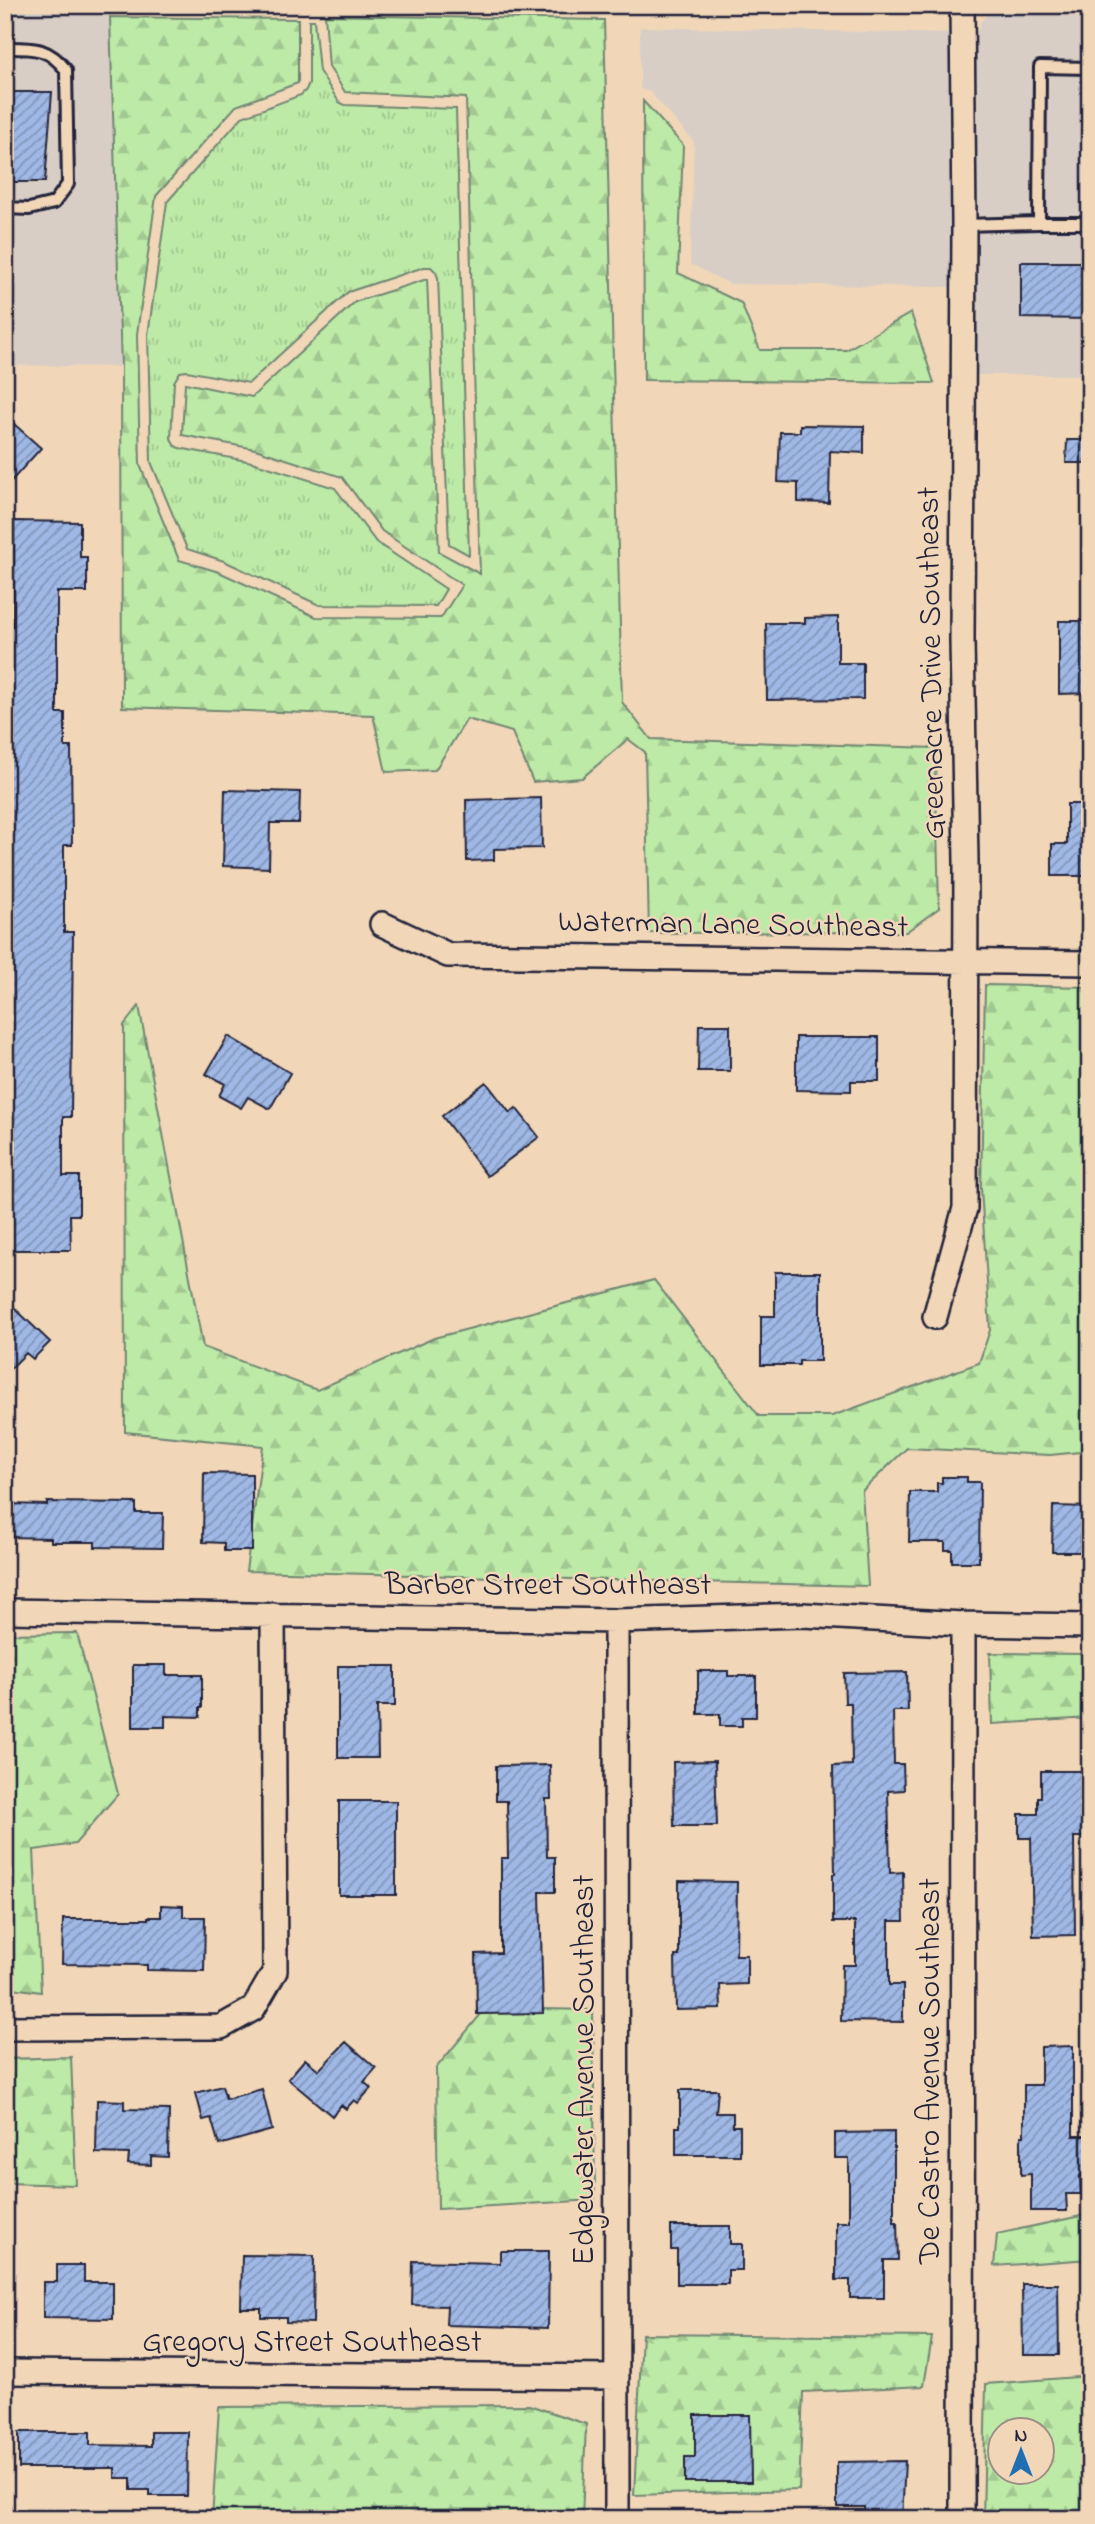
<svg xmlns="http://www.w3.org/2000/svg" width="1095" height="2524" viewBox="0 0 1095 2524" font-family="'Indie Flower',sans-serif">
<style>
.built{fill:#d8cec6}
.grass{fill:url(#grass-tufts);stroke:#708671;stroke-width:2}
.forest{fill:url(#forest-firs);stroke:#708671;stroke-width:2;fill-rule:evenodd}
.building{fill:url(#building-hatch);stroke:#22223b;stroke-width:2}
.lines{fill:none;stroke-linecap:round;stroke-linejoin:round}
.lane-casing{stroke:#22223b;stroke-width:16}
.street-casing{stroke:#22223b;stroke-width:28}
.lane{stroke:#f1d7b8;stroke-width:10}
.street{stroke:#f1d7b8;stroke-width:23}
.labels{text-anchor:middle;dominant-baseline:central;stroke-width:5;stroke-linejoin:round;paint-order:stroke}
.street-label{font-size:32px;fill:#22223b;stroke:#f1d7b8}
</style>
<defs>
<pattern id="grass-tufts" width="24" height="20" patternUnits="userSpaceOnUse" patternTransform="scale(1.75)"><rect width="24" height="20" fill="#bdeaa7"/><path d="M3 7l-1-3M5 7V3M7 7l1-3M15 17l-1-3M17 17v-4M19 17l1-3" fill="none" stroke="#a2c891"/></pattern>
<pattern id="forest-firs" width="22" height="20" patternUnits="userSpaceOnUse" patternTransform="scale(1.75)"><rect width="22" height="20" fill="#bdeaa7"/><path d="M5 1l3.5 6h-7zM16 11l3.5 6h-7z" fill="#a2c891"/></pattern>
<pattern id="building-hatch" width="6" height="6" patternUnits="userSpaceOnUse" patternTransform="scale(1.75)"><rect width="6" height="6" fill="#9fb8e5"/><path d="M-1 1l2-2M0 6l6-6M5 7l2-2" fill="none" stroke="#8195bb"/></pattern>
</defs>
<rect width="100%" height="100%" fill="#f1d7b8"/>
<filter id="ink" filterUnits="userSpaceOnUse"><feTurbulence type="fractalNoise" baseFrequency=".0143" numOctaves="2"/><feDisplacementMap in="SourceGraphic" scale="14" xChannelSelector="R" yChannelSelector="G"/><feConvolveMatrix kernelMatrix="1 2 1 2 8 2 1 2 1" color-interpolation-filters="sRGB"/></filter>
<g filter="url(#ink)">
<!-- built -->
<path class="built" d="M5,5H107L110,17L121,367L5,365Z
M996,5H1090V375H973L974,40L981,21Z
M640,27L949,34L951,287L730,284L690,264L694,142L650,92L640,89Z"/>
<!-- grass -->
<path class="grass" d="M309,20H314L319,71L339,102L345,105L456,109L469,555L449,544L438,278L436,272L431,267H424L348,292L249,383L187,371L180,372L174,382L171,438L174,445L179,448L252,462L335,488L376,542L446,589L436,606L319,605L224,561L187,549L151,462L148,335L167,202L242,117L301,95L306,90L309,83Z"/>
<!-- forest -->
<path class="forest" d="M325,15L604,20L622,702L651,739L935,748L939,908L906,932L649,933L645,752L628,739L582,778L533,782L512,732L467,719L435,770L386,772L373,715L122,707L121,367L110,17L298,19V83L236,106L156,196L137,334L140,465L179,560L219,572L316,617L441,618L462,585L382,531L342,477L255,449L182,435L185,383L252,397L355,302L427,279L439,552L480,574L466,98L345,92L329,67Z
M643,101L683,145L678,273L741,303L760,350H846L911,313L934,383L644,380Z
M985,985L1090,987V1451L1050,1455L907,1448L862,1491L868,1586L246,1571L263,1446L125,1432L124,1025L139,1006L203,1347L317,1390L434,1338L654,1280L759,1416H832L979,1363L990,1330L981,1188Z
M77,1633L118,1794L75,1844L34,1850L41,1992L5,1987V1634Z
M990,1653L1090,1654V1718L992,1724Z
M486,2008L593,2010L595,2200L438,2209L436,2068Z
M71,2057L76,2185L5,2183V2059Z
M1090,2214V2259L994,2266L997,2234Z
M642,2334L932,2337L924,2386L803,2392L799,2490L634,2495Z
M1090,2376V2519H983L986,2384ZM1000,2430H1042V2472H1000Z
M529,2405L586,2424L582,2519H212L219,2407Z"/>
<!-- building -->
<path class="building" d="M5,92H52L45,182H5Z
M1021,262H1090V319L1021,318Z
M5,416L41,448L5,488Z
M800,425L864,426V453L830,451L829,503L798,502V483L778,482L780,432H800Z
M1067,440H1090V463H1066Z
M14,521L80,522V557H87V592H57V713H65V747H71L72,845H64V932H73L71,1117H63V1176H79V1215H70L71,1250H5V626H13Z
M838,617V663H863V699L767,700L766,623H805V618Z
M1059,621H1089L1090,693L1059,694Z
M225,790L300,792L299,823H270L269,868L223,866Z
M541,798L542,848L494,849V860L467,861L466,800Z
M1067,804H1090V876H1052V844H1067Z
M699,1025H730V1071H698Z
M228,1036L290,1073L270,1109L248,1097L241,1108L219,1096L225,1084L206,1074Z
M796,1037H879V1081H851V1091L796,1090Z
M486,1082L510,1113L516,1108L539,1137L487,1176L442,1116Z
M775,1272H820V1361H799V1365H761V1316H775Z
M5,1299L50,1342L33,1359L26,1353L5,1374Z
M204,1473L252,1474V1551H224V1543L203,1542Z
M942,1477H967V1482H980L979,1562H952V1550H945V1542H909L910,1492H937V1483H942Z
M47,1502L136,1503V1513H163L162,1548L95,1547V1542H51V1538L8,1537L9,1504L47,1505Z
M1053,1506L1090,1507V1552H1052Z
M133,1665H166V1675H202V1708H200V1717L165,1716V1727H133Z
M338,1666H395V1706H377L378,1758H338Z
M698,1671H728V1676H756V1717H742V1726H720V1714H698Z
M907,1672L908,1711H893L894,1764H903L904,1790L888,1791L890,1873L903,1872L904,1921H889V1985H903V2022L841,2021L842,1965H855V1922H833V1874H835L833,1766L852,1765L851,1703H845L844,1673Z
M715,1761L717,1826H674L673,1762Z
M550,1765L551,1799H546L547,1857H555V1892H540L543,2013L477,2014L476,1954L501,1953V1858H508L507,1801H496V1766Z
M1041,1771H1083L1084,1837H1074L1075,1935L1033,1936L1031,1838H1019V1814H1038V1797H1041Z
M339,1801H396V1895H339Z
M679,1881L737,1882L736,1955H747V1984L720,1985L721,2009L676,2010L675,1956H679Z
M161,1905L183,1906V1917H205L204,1971L147,1970V1965L62,1964L63,1919H148V1917H161Z
M346,2042L376,2068L364,2082L371,2088L358,2103L354,2100L346,2109L341,2105L332,2116L288,2079L305,2059L319,2070Z
M1073,2046V2136H1088V2175L1080,2176L1081,2194H1066L1067,2211H1031V2174L1021,2175V2136H1024V2085H1041V2047Z
M222,2086L226,2099L262,2089L272,2130L219,2145L211,2118L203,2120L196,2093Z
M680,2090H718L716,2113H733V2126H740V2155H676V2127H680Z
M97,2100L124,2101V2109L169,2110L168,2157L151,2156V2165L128,2164L129,2154L96,2153Z
M894,2132V2222H897L898,2260H884V2298H850V2280H836V2222H849V2158H835V2133Z
M671,2226H730V2244H742V2270H728V2284H677V2250H671Z
M500,2251H549L548,2328L446,2325L447,2306L412,2305L413,2261L500,2263Z
M242,2255L314,2256L313,2323L286,2322V2317H261V2308H241Z
M57,2265H84V2282H113V2319L43,2318V2282H57Z
M1022,2284H1058L1059,2355H1023Z
M695,2415H750L751,2482H685V2457H695Z
M19,2432H90V2445L151,2446V2432H188L187,2496H150V2490H131V2478H115V2468H19Z
M905,2461L902,2519H864V2507H837V2462Z"/>
<g class="lines">
<defs>
<path id="lane" d="M5,48C34,48 48,47 66,70L68,184L54,203L29,209L5,208
M1039,223H1090
M964,225L1039,223L1040,67L1090,68"/>
<path id="street" d="M382,924L448,955L1090,963
M935,1317L965,1208L966,861L962,641L964,225L962,5
M5,1611L616,1621L803,1615L963,1624L1090,1626
M616,1621L617,2519
M5,2028L221,2027L253,2009L275,1971L273,1615
M5,2372L617,2377
M962,2519L963,1624"/>
</defs>
<!-- lane casing -->
<use href="#lane" class="lane-casing"/>
<!-- street casing -->
<use href="#street" class="street-casing"/>
<!-- lane -->
<use href="#lane" class="lane"/>
<!-- street -->
<use href="#street" class="street"/>
</g>
</g>
<g class="labels">
<!-- street labels -->
<g class="street-label">
<text transform="translate(933 663) rotate(-91)">Greenacre Drive Southeast</text>
<text transform="translate(733 926) rotate(1)">Waterman Lane Southeast</text>
<text x="548" y="1586">Barber Street Southeast</text>
<text transform="translate(585 2070) rotate(-90)">Edgewater Avenue Southeast</text>
<text transform="translate(931 2071) rotate(-90)">De Castro Avenue Southeast</text>
<text x="312" y="2343">Gregory Street Southeast</text>
</g>
</g>
<!-- margin -->
<rect width="1095" height="2524" fill="none" stroke="#f1d7b8" stroke-width="28"/>
<rect x="14" y="14" width="1067" height="2496" fill="none" stroke="#22223b" stroke-width="2.5" filter="url(#ink)"/>
<!-- north arrow -->
<g transform="translate(1021 2451)"><circle r="33" fill="#f1d7b8" stroke="#9e8f86" stroke-width="2"/>
<path d="M0-5L12 26L0 18L-12 26Z" fill="#1f6fb2"/>
<text y="-10" font-size="19" font-weight="bold" text-anchor="middle" fill="#22223b">N</text>
</g>
</svg>
